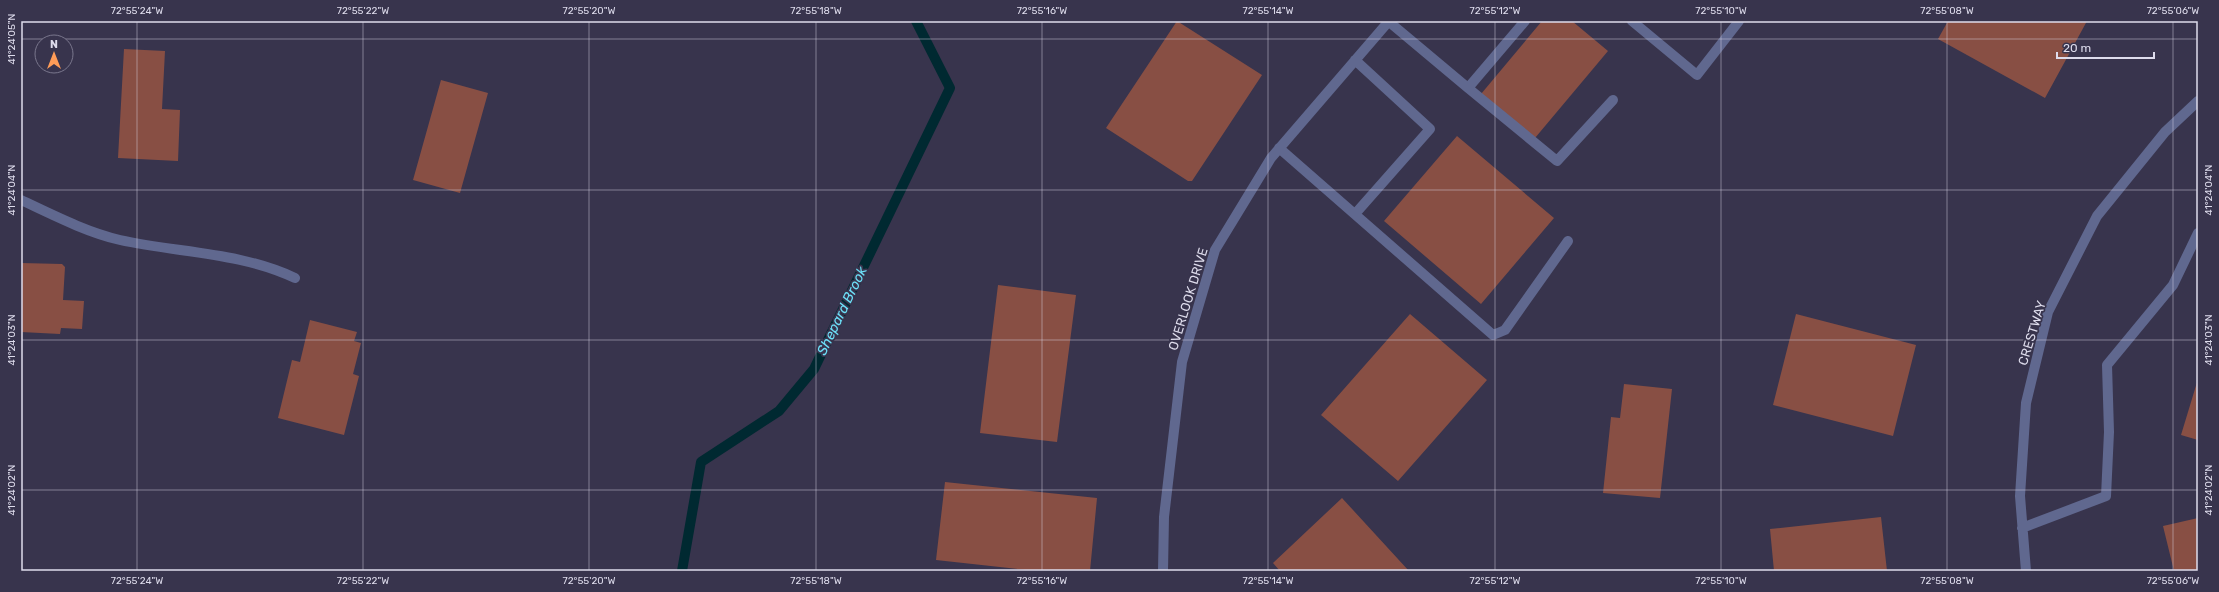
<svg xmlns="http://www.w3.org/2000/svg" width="2219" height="592" viewBox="0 0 2219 592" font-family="Rubik,sans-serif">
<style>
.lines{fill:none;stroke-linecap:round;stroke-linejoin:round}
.stream{stroke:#002931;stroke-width:10}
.building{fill:#884f44}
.minor{stroke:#60688f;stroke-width:10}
.ticks{fill:none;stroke:#dedcec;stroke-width:1;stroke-opacity:0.45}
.labels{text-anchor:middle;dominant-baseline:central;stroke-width:3.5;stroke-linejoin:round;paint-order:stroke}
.street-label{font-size:13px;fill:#dedcec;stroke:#38344d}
.water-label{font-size:14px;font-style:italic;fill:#6de0f8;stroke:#38344d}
.neatline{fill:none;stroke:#dedcec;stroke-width:1.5}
.ticks-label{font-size:10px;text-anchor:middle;fill:#dedcec}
</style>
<rect width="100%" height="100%" fill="#38344d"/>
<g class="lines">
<!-- stream -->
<path class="stream" d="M682,571L701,462L779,411L814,369L950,88L916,21"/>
</g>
<!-- building -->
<path class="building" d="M1177,21L1262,75L1192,181H1188L1106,128Z
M1542,21H1572L1608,51L1535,138L1481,94Z
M1948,21H2087L2045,98L1938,39Z
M124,49L165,51L162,109L180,110L178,161L118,158Z
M441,80L488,93L460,193L413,180Z
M1457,136L1554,218L1481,304L1384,221Z
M21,263L62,264L65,267L63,300L84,301L82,329L61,328L60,334L21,332Z
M998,285L1076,295L1057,442L980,433Z
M1410,314L1487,380L1398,481L1321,415Z
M1796,314L1916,345L1893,436L1773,405Z
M310,320L357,332L354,341L361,343L353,374L359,376L344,435L278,418L292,360L300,362Z
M2198,379V440L2181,435Z
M1624,384L1672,389L1660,498L1603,493L1611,417L1620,418Z
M945,482L1097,498L1090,571H1035L936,560Z
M1342,498L1409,571H1280L1273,563Z
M1881,517L1887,571H1774L1770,529Z
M2198,518V571H2174L2163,526Z"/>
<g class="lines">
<!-- minor -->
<path class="minor" d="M1388,21L1468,88L1525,21
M1632,21L1697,75L1739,21
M1468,88L1557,161L1613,100
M1279,148L1493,335L1505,330L1568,241
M21,200C53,215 86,232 120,240C179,253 240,252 295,278
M1355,214L1430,129L1355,60
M2022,528L2106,496L2109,432L2107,365L2173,285L2198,233
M1163,571L1164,517L1182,362L1215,250L1271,158L1389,21
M2026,571L2020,496L2026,403L2048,312L2097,216L2165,132L2198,101"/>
</g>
<!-- ticks -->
<path class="ticks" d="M137,21V571M363,21V571M589,21V571M816,21V571M1042,21V571M1268,21V571M1495,21V571M1721,21V571M1947,21V571M2173,21V571M21,39H2198M21,190H2198M21,340H2198M21,490H2198"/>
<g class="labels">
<!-- street labels -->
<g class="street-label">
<text transform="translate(1188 299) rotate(-73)">OVERLOOK DRIVE</text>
<text transform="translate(2032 333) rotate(-73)">CRESTWAY</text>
</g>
<!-- water labels -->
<g class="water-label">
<text transform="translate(842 311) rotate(-64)">Shepard Brook</text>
</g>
</g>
<!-- border -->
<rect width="2219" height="592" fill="none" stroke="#38344d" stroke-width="44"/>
<!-- north arrow -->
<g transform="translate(54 54)"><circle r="19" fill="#38344d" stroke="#7a778d"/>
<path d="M0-3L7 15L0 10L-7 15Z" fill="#fe9c58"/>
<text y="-6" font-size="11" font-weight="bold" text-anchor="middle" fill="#dedcec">N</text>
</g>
<!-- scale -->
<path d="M2057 52v6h97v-6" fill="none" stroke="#dedcec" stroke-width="2"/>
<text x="2063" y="52" font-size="12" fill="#dedcec" stroke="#38344d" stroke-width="3" paint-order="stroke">20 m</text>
<rect x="22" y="22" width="2175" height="548" class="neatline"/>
<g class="ticks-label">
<text x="137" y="14">72°55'24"W</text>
<text x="363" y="14">72°55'22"W</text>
<text x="589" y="14">72°55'20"W</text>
<text x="816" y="14">72°55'18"W</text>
<text x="1042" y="14">72°55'16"W</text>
<text x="1268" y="14">72°55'14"W</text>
<text x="1495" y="14">72°55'12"W</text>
<text x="1721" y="14">72°55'10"W</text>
<text x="1947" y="14">72°55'08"W</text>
<text x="2173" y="14">72°55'06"W</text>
<text transform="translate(11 39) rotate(-90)" y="4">41°24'05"N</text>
<text transform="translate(11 190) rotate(-90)" y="4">41°24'04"N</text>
<text transform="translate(2208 190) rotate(-90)" y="4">41°24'04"N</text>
<text transform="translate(11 340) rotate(-90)" y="4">41°24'03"N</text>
<text transform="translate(2208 340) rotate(-90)" y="4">41°24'03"N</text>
<text transform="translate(11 490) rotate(-90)" y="4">41°24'02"N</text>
<text transform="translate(2208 490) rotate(-90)" y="4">41°24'02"N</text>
<text x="137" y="584">72°55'24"W</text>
<text x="363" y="584">72°55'22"W</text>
<text x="589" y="584">72°55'20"W</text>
<text x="816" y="584">72°55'18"W</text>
<text x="1042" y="584">72°55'16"W</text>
<text x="1268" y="584">72°55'14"W</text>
<text x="1495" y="584">72°55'12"W</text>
<text x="1721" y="584">72°55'10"W</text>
<text x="1947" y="584">72°55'08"W</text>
<text x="2173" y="584">72°55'06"W</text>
</g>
</svg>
